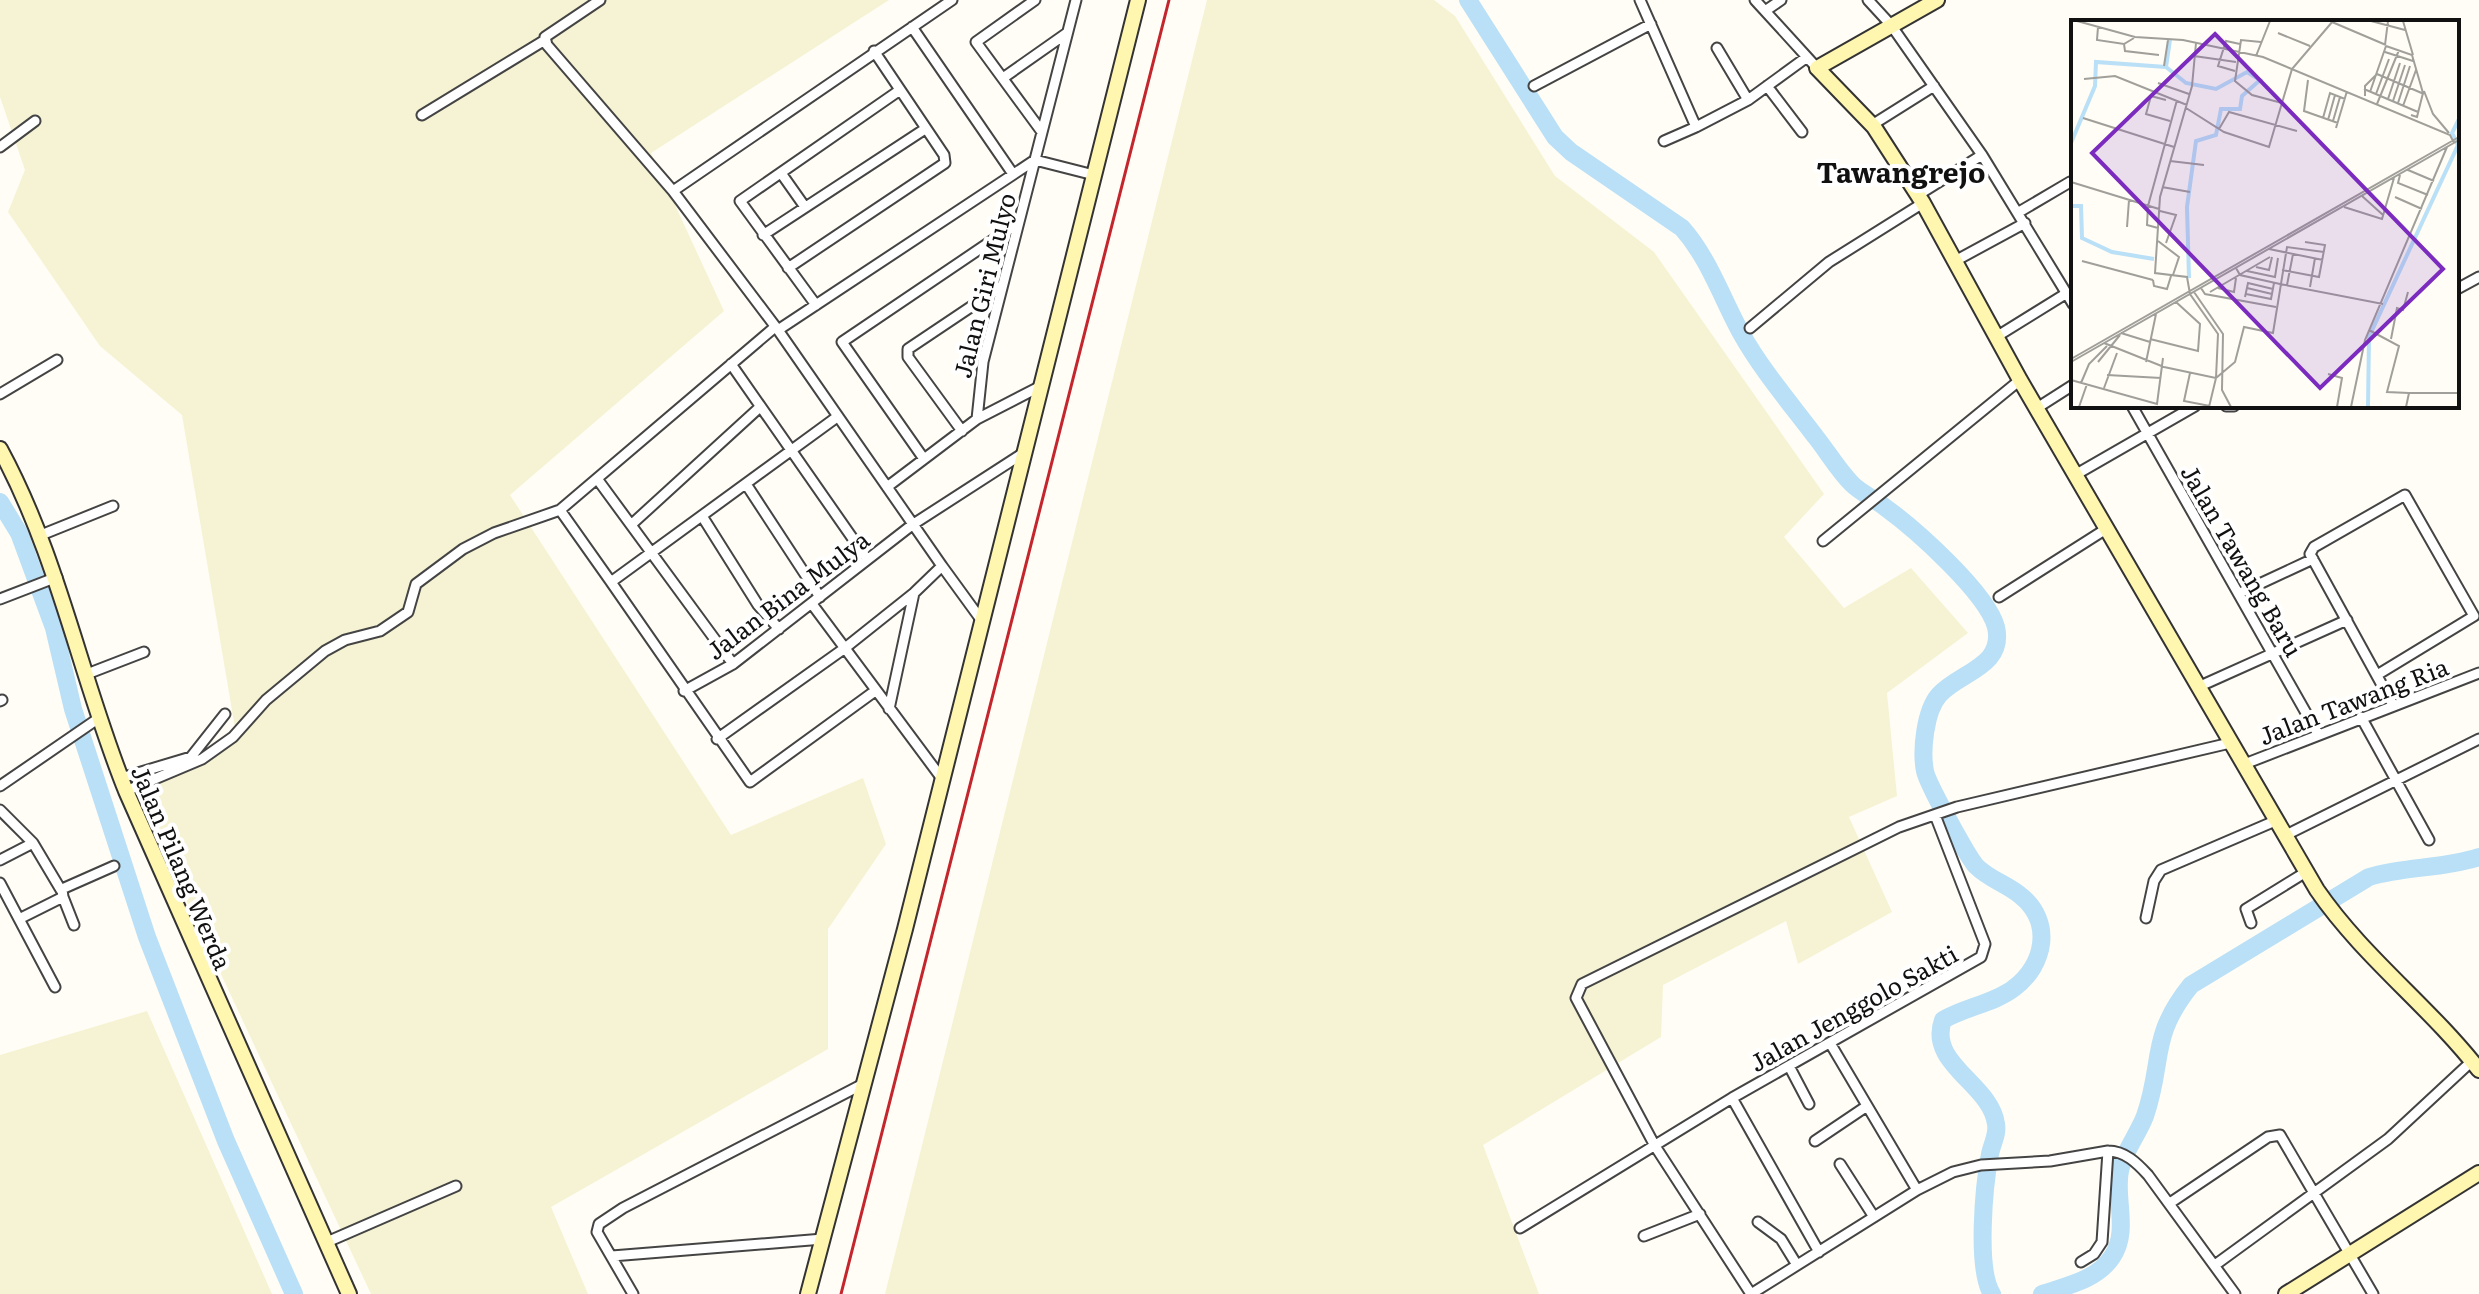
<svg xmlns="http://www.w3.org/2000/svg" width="2479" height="1294" viewBox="0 0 2479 1294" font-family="Literata,serif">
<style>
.farmland{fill:#f6f3d4}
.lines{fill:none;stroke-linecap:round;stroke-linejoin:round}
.river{stroke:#b9e0f7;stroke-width:18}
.street-casing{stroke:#444;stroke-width:13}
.secondary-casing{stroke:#333;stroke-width:18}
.street{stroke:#fff;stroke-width:9}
.secondary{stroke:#fff6b0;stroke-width:14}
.rail{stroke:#c4262e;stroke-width:3}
.labels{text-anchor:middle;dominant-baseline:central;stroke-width:8;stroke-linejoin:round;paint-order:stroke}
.street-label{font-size:24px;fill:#111;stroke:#fff}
.quarter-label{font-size:28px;font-weight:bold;fill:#111;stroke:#fff}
.inset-river{fill:none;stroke:#b9e0f7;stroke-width:4}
.inset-road{fill:none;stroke:#a09f9a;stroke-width:2}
.view{fill:#7b2cbf;fill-opacity:0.15;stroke:#7b2cbf;stroke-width:4}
.inset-edge{fill:none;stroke:#111;stroke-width:4}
</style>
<rect width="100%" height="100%" fill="#fffdf5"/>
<!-- farmland -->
<path class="farmland" d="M0,0H889L651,153L724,311L510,495L731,835L863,778L886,844L828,929V1049L551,1207L588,1294H371L135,791L237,740L182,415L100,346L8,212L25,170L0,97Z
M1207,0H1434L1455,16L1555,176L1654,252L1824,494L1784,537L1844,608L1911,568L1968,633L1887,693L1897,796L1849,817L1892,912L1798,964L1786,921L1663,985L1661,1037L1483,1145L1539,1294H885Z
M147,1011L272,1294H0V1055Z"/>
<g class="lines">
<!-- river -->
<path class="river" d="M1468,0L1555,137L1571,152L1682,228C1708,257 1722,298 1741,333C1761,369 1790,403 1815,436C1827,451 1838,470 1852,484C1861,493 1875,499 1886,508C1915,529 1987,593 1996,627C2005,667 1959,672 1939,695C1925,711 1921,751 1925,771C1927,783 1968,857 1976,866C1990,880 2007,884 2021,896C2053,922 2045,965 2014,988C1995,1003 1965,1007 1943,1020C1927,1064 1991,1084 1996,1124C1998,1134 1992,1144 1990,1154C1984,1185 1976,1269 1992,1294
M0,502L19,533L54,628L73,709L147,937L226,1141L294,1294
M2042,1294C2066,1286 2097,1280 2112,1257C2128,1234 2117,1205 2119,1179C2120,1156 2137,1137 2145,1116C2164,1061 2149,1037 2191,985L2369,877C2405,866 2442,869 2479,857"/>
<defs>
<path id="street" d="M600,0L545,37L547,45L673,191L778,330L942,566L914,593L845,648L717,739
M1035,0L976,42L1042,132
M1640,0L1696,127L1748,100L1807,57
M1755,0L1817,68
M1868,0L1891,25L1982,155L2073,304
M1765,11L1781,0
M912,27L1013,174
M1717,48L1748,100
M1003,78L1067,33
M1534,86L1651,24
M1767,86L1802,132
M422,115L545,40
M1872,125L1934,86
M1664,141L1696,127
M0,147L35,121
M781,173L805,207
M673,191L952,0
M1918,195L1982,155
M2019,212L2070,182
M763,235L925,129
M1955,261L2025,223
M788,268L945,163L944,155L874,51
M2457,289L2479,277
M816,305L740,201L900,90
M1750,328L1829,262L1923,203
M778,330L1035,160L1094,175
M1996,337L2067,293
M731,364L867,559
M0,394L57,360
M2132,406L2318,734
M2226,406H2234
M2037,408L2073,385
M837,417L611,582L750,782L875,691
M977,419L983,362L1076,0
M962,431L908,357V349L1002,286
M924,459L842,342L1018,223
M2075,475L2195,406
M598,480L733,664
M746,484L820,597
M887,487L977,419L1041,386
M560,510L611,582
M702,516L758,605L779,629
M632,524L760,407
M41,535L113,506
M1823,541L2020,380
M942,566L982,621
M2240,593L2313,559
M1999,597L2106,529
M0,599L57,577
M812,604L943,780
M87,674L144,652
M2377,675L2474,616L2405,495L2314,547L2310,554L2393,705
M2198,687L2347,620
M684,691L733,664L912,525L1022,454
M0,701L2,700
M889,709L914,593
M2361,717L2429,840
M2230,743L1957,807L1899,827L1582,984L1576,998L1655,1146L1751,1294L1917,1190L1953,1172L1981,1165L2050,1161L2108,1151C2125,1151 2137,1163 2148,1175L2235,1294
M2242,765L2479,673
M121,778L191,757L225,714
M0,786L99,718
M126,791L202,759L233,737L266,700L325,651L345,640L380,631L408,612L416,584L463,549L494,533L560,510L775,327
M0,810L33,843L0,860
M2284,836L2479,739
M33,843L61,890
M0,883L55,987
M63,897L74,925
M2146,918L2154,881L2161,870L2275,821
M19,919L63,897L62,889L114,866
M2251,923L2246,909L2306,872
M1830,1043L1917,1190
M1789,1066L1809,1104
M1732,1098L1819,1252
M1815,1141L1867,1106
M1840,1164L1874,1217
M2170,1203L2268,1137L2280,1135L2373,1294
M1758,1222L1781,1239L1797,1265
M1520,1228L1732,1098L1981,957L1985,944L1935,815
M1644,1236L1700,1214
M327,1242L456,1186
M612,1256L823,1239
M2081,1262L2094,1254L2102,1242L2108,1151
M2215,1265L2388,1139L2472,1061
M633,1294L597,1232L599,1224L623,1208L865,1083"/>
<path id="secondary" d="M1937,0L1817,68L1874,127L1923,203L2020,380L2317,890C2363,957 2429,1006 2479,1070
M0,449C59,558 80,677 126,791L349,1294
M808,1294L905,929L1138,0
M2286,1294L2479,1173"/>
</defs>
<!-- street casing -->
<use href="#street" class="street-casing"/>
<!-- secondary casing -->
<use href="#secondary" class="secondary-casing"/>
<!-- street -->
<use href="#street" class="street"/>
<!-- secondary -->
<use href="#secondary" class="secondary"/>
<!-- rail -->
<path class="rail" d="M841,1294L1169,0"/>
</g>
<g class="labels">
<!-- street labels -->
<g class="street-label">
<text transform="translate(983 285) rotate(-76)">Jalan Giri Mulyo</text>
<text transform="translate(2243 560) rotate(60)">Jalan Tawang Baru</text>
<text transform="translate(787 594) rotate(-37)">Jalan Bina Mulya</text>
<text transform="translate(2353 700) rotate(-21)">Jalan Tawang Ria</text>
<text transform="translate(183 867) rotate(67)">Jalan Pilang Werda</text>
<text transform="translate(1853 1007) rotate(-29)">Jalan Jenggolo Sakti</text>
</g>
<!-- quarter labels -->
<g class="quarter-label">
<text x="1901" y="171">Tawangrejo</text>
</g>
</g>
<!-- overview -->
<g transform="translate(2071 20)">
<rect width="388" height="388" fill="#fffdf5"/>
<path class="inset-river" d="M99,20L95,47L115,63L145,69L176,52L189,60L171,76L169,89H150L145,115L125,121L116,187L118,258M0,123L24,66L25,42L95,47M0,186H10L11,218L41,232L83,239M297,387L298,317L387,125L381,113L388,99"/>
<path class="inset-road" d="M6,1L64,17L112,20L192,37L379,115L383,123M300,1L334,10M332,1L342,35M261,2L315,25M27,7L26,20L53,24L63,18M207,13L239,26M190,22L170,20L164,61L181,75L211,83M125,23L121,66L89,177L84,253L116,257L119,274L147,314L145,358L164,342L173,307L202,313L216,227L253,232M53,24L54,31L88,35M314,25L317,1M315,26L341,35L352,73L346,97L340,95M314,32L342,41M123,36L165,42M185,36L199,1M93,46L97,20M164,51L147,46L155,21L169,24M306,54L353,74M13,59L44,56L116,85M237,60L233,91L267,103M87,63L118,74M293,69L347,92M353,71L362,94L378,113M299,72L315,26M305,74L318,39M294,76V66L306,54M317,79L329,43M95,80L80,76L75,94L99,101M322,81L334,45M327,83L339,46M306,84L328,30M332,86L345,50M115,88L153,112L198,127L221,49L262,1M12,98L103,127M252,98L259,73L274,79M257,100L264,75M262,101L269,77M265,108L276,71M148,109L158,92L226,111M99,141L133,145M337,150L363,161M329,155L327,163L357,175M0,162L88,189M91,167L119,172M291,176L312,195M324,177L351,189M273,187L311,199L323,158M89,191L105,195L95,223M56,207L58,180M87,208L76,205L77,186L106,80M87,221L108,237L102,255M198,229L252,240M11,241L82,260M185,247L198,250L201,237M165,248L169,255L209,264M211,250L248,257L254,225L234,222M176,251L204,257L207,238M82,260L83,266L96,269L100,256M209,264L312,284M216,265L222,234M239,267L244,238M130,268L134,274L205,287M147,268L163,272L165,258M176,268L201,274M123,272L152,314L151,370L160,387M139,272L199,237M175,274L200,279L203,263M174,277L177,263L202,269M298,310L328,326L316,372L338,373M50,313L79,322M79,319L127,331L129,304L105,282M320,319L326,288L332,290L337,272M33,323L93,347L145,358L138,387M0,339L388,117M0,342L388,120M27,342L49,315M75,342L85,294M119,353L113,381L139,386M257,354L271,358L266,387M36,355L90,358M0,360L86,384L92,338M10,363L18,344L36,326M33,368L46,333M8,387L16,364M280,387L294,320L376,127M335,387L338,373H388"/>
<path class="view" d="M144,14L372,249L249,368L21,133Z"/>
<rect width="388" height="388" class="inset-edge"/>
</g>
</svg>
